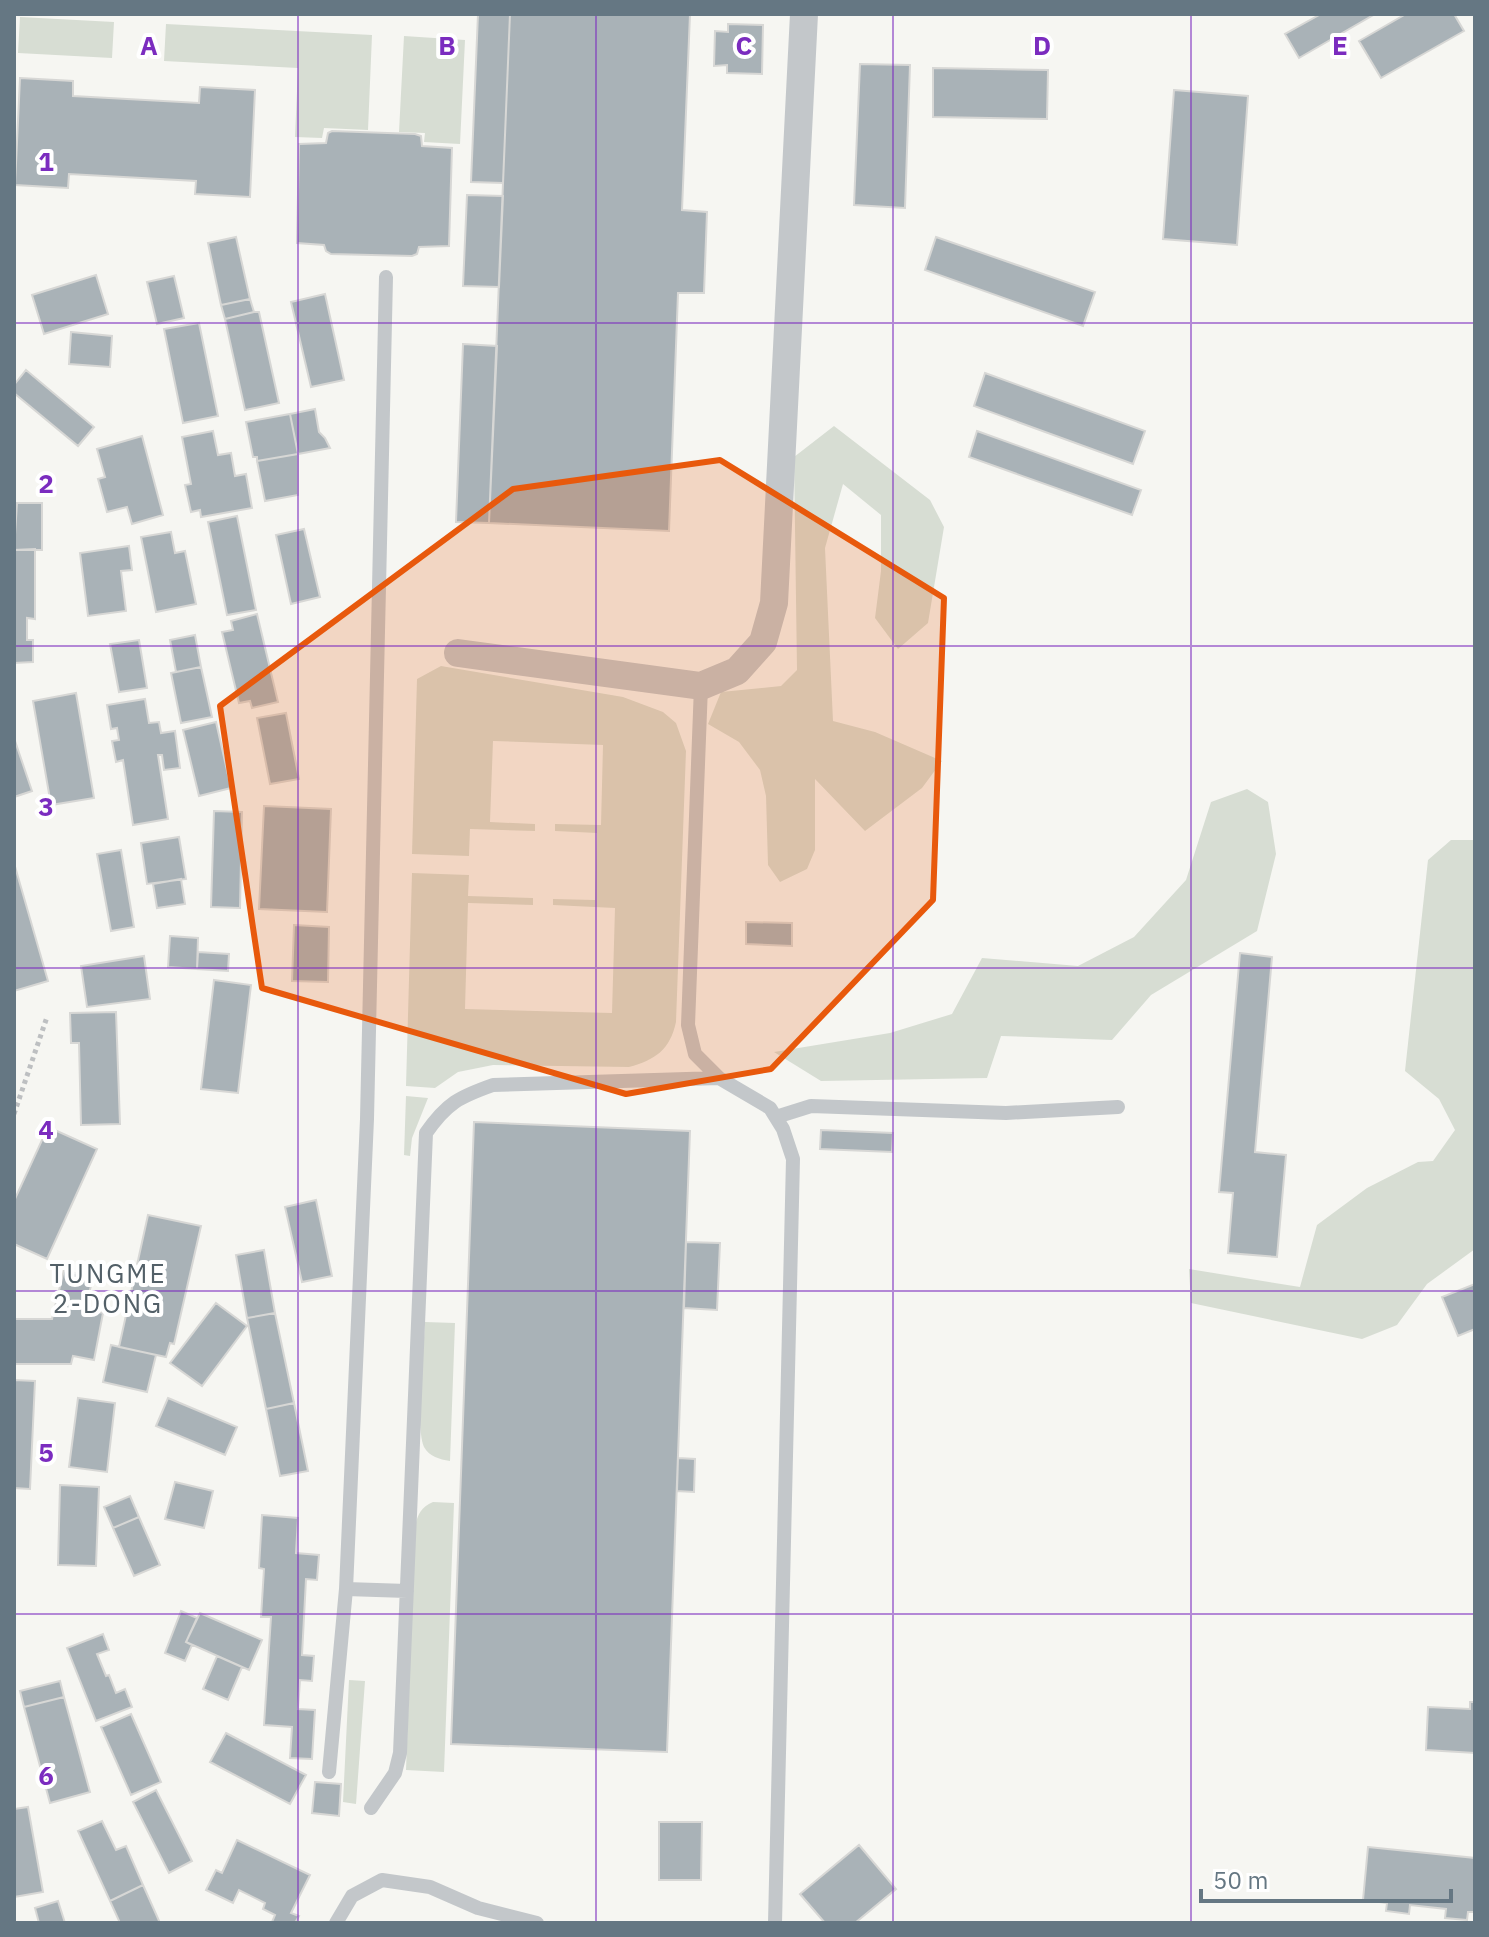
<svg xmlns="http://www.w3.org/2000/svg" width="1489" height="1937" viewBox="0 0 1489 1937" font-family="'IBM Plex Sans',sans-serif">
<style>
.green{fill:#d7ddd3}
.building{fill:#a9b2b7;stroke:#d7d7d5;stroke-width:2}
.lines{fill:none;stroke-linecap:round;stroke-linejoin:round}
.path{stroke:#bdbfc1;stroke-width:5;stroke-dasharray:4 4;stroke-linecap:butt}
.lane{stroke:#c3c7ca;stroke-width:14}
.street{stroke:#c3c7ca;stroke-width:28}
.marked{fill:#e8590c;fill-opacity:0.2;stroke:#e8590c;stroke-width:6;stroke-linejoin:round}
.grid{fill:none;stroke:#7b2cbf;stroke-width:2;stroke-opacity:0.55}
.labels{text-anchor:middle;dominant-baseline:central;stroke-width:8;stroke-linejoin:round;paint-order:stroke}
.quarter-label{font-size:26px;letter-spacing:2px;fill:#536068;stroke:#fff}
.grid-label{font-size:26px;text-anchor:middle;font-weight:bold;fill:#7b2cbf;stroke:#fff;stroke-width:8;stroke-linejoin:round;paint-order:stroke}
</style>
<rect width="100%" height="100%" fill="#f6f6f2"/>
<!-- green -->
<path class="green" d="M20,17L114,22L112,58L18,53Z
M166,24L372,35L368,130L324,128L322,138L295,137L298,68L164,61Z
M404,36L465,40L460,144L424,142L425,133L399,132Z
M834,426L930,500L944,527L928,623L898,649L875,618L881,571V515L843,484L825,548L833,721L875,732L942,761L922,788L865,831L815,779V850L807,869L780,882L768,865L766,796L760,770L739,742L708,724L721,692L781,686L797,670L794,457Z
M441,666L623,697L663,712L676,723L686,751L676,1022C670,1050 655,1060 629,1067L493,1065L458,1072L435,1088L406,1086L412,873L469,875L468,896L533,898V905L468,903L465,1009L612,1013L615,908L553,905V899L595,900L597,833L555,831V824L601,825L603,745L493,741L490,822L535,824V831L470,829L469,856L412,854L417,679Z
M1247,789L1268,802L1276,854L1257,931L1151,995L1112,1040L1001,1036L987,1078L821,1081L774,1052L890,1033L952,1014L982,958L1078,966L1134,937L1186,880L1211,802Z
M1451,840H1475V1249L1427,1284L1397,1325L1362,1339L1191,1303L1189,1269L1300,1287L1317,1225L1367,1188L1418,1162L1433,1161L1455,1130L1439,1099L1405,1071L1428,860Z
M406,1096L428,1098L412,1138L410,1156L404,1155Z
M425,1322L455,1323L450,1461C439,1459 430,1457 424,1447C415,1428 424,1347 425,1322Z
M433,1502L454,1503L444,1772L406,1770L415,1526C418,1514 421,1507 433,1502Z
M349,1680L365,1681L356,1804L343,1802Z"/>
<!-- building -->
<path class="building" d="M478,14H510L503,183L471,182Z
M510,14H690L682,210L707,212L704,293H678L669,531L489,523Z
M1321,14H1375L1299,58L1285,34Z
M1406,14H1454L1464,31L1381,78L1359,41Z
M728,24L763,25L762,74L727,73V65L714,66L715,31L728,32Z
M860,64L910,65L905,208L854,205Z
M933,68L1048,70L1047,119L933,117Z
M20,78L73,81V96L199,103L200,87L255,90L250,197L195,194L196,181L69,174L68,188L15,185Z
M1174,90L1248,96L1237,245L1163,239Z
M332,131L415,134L421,136L422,146L452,148L449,246L419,247L417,254L412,256L331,254L326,251L324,245L297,243L299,144L326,143L328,133Z
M467,195L503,196L499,287L463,286Z
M236,237L250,299L221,305L208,243Z
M936,237L1095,292L1083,326L925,270Z
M96,275L108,314L44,334L32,295Z
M174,276L184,318L157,324L147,282Z
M325,294L344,380L311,387L291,302Z
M250,299L254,312L225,319L221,305Z
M254,312H259L279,403L245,410L225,319Z
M199,323L218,416L183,423L164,329Z
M71,332L112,336L110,367L69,364Z
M463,344L497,346L489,523L456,522Z
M26,370L94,427L78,446L14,393V385Z
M985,373L1145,431L1133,464L974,406Z
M315,409L319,432L325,438L330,448L298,454L290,414Z
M290,414L298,454L257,461V457H253L246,422Z
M213,431L218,455L231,453L235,476L246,474L252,508L201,517L200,510L191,512L185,485L191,484L182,437Z
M977,431L1141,490L1132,515L969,457Z
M142,436L163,515L132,524L127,507L107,512L98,479L105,477L97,449Z
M298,454V495L265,501L257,461Z
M17,503H42V550H14Z
M237,516L256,610L227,615L208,522Z
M304,529L320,597L291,604L276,535Z
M171,532L175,553L185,551L196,604L156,612L141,537Z
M129,546L132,570L121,571L126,611L88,616L80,553Z
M35,549V619L27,618V640H33V662L14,663V550Z
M257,614L278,702L252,708L250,701L239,703L222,632L233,630L231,621Z
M195,635L201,667L176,672L170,640Z
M139,640L147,688L119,692L110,644Z
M201,667L212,717L181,723L171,673Z
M76,693L94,798L51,805L33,701Z
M145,699L149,723L159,722L161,733L175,731L180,768L164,770L162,755H158L168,819L133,825L123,760L116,762L112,741L119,740L117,728L111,729L107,705Z
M286,713L299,779L270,784L257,718Z
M216,722L231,788L199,796L183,730Z
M14,738L32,791L14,797Z
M264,806L331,809L327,912L259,909Z
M214,811L242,812L240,908L211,907Z
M179,837L186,879L147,884L141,843Z
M121,850L134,927L111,931L97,854Z
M14,863L48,981L14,991Z
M181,879L185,904L157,908L153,884Z
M746,922L792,923V946L746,944Z
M294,925L329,927L328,982L292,981Z
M170,936L198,938L197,969L168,967Z
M198,952L229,954L228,971L197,969Z
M1240,953L1272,957L1255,1152L1286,1155L1277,1257L1228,1253L1233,1193L1219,1192Z
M144,956L150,999L87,1007L81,966Z
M214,980L251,985L238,1093L201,1089Z
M116,1012L120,1124L81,1125L79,1043H71L70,1013Z
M474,1122L690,1131L667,1752L451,1744Z
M48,1127L97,1149L47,1259L14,1244V1201Z
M821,1130L893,1133L892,1152L820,1149Z
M316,1200L332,1276L302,1282L285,1207Z
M148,1215L201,1226L174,1344L170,1343L166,1357L119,1347Z
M686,1242L720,1243L717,1310L684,1308Z
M264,1250L275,1313L247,1318L236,1255Z
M64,1270L93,1278L85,1309L103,1313L94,1360L73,1356L71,1364H14V1319H52Z
M1475,1284V1329L1458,1336L1442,1297Z
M216,1303L247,1326L202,1386L170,1363Z
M275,1313L294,1403L266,1409L247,1318Z
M111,1345L156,1355L147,1392L103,1382Z
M14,1380L35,1381L30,1489L14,1488Z
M78,1398L115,1403L107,1472L69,1467Z
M168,1398L237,1427L225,1455L156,1426Z
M294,1403L308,1471L280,1476L266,1409Z
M678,1458L695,1459L694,1492L677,1491Z
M175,1482L213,1491L204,1528L165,1519Z
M60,1485L99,1487L96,1566L58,1565Z
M130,1496L139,1517L113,1528L104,1507Z
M262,1515L298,1518L296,1553L319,1555L317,1580L306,1579L302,1655L314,1656L312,1681L300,1680L298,1709L315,1710L312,1759L290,1758L292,1727L264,1725L271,1617H261L264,1569L259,1568Z
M139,1517L160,1565L134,1576L113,1528Z
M181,1611L197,1618L186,1642L192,1645L185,1661L165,1653Z
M200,1613L262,1640L249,1670L186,1642Z
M103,1634L109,1650L97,1654L106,1676L109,1675L116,1693L125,1689L132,1707L96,1721L67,1648Z
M217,1656L242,1667L228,1700L203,1689Z
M60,1681L64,1697L24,1707L20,1691Z
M64,1697L90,1792L50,1803L24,1707Z
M1470,1702H1475V1753L1426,1750L1428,1707L1470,1709Z
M131,1714L161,1782L131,1795L101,1727Z
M226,1733L306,1775L290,1804L210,1762Z
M315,1782L341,1784L339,1816L312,1813Z
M156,1790L192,1861L169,1873L133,1802Z
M28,1807L43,1892L14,1897V1809Z
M102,1821L116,1850L126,1846L143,1885L110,1901L78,1831Z
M659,1822H702L701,1880H659Z
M237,1840L310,1875L291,1913L299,1916L295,1923L272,1922L275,1915L263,1909L265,1903L239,1890L233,1903L206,1890L216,1870L222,1873Z
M859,1845L896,1889L855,1923H825L800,1894Z
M1368,1847L1475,1858V1912H1468L1467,1920L1445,1918L1446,1909L1410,1905L1409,1914L1386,1911L1387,1903L1363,1900Z
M143,1885L160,1923H120L110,1901Z
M58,1901L65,1923H39L35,1908Z"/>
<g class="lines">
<!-- path -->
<path class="path" d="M14,1114L47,1017"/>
<!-- lane -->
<path class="lane" d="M701,686L688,1025L695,1054L719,1078L770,1108L783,1129L793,1159L775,1923
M776,1117L811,1106L1006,1113L1118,1107
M346,1589L407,1591
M329,1772L346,1589L367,1119L386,277
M371,1808L395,1773L400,1753L426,1133C447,1103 459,1097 493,1085L719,1078
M336,1923L352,1896L382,1880L430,1887L478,1908L537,1923"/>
<!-- street -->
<path class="street" d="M458,653L701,686L737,671L763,642L774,603L804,14"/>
</g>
<!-- marked area -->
<path class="marked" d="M720,460L944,598L933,900L771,1069L626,1094L262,988L220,706L513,489Z"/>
<!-- grid -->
<path class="grid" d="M298,14V1923M596,14V1923M893,14V1923M1191,14V1923M14,323H1475M14,646H1475M14,968H1475M14,1291H1475M14,1614H1475"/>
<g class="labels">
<!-- quarter labels -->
<g class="quarter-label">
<text x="108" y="1273">TUNGME<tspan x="108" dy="30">2-DONG</tspan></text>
</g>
</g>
<g class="grid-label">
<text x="149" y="55">A</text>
<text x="447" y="55">B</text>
<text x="744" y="55">C</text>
<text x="1042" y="55">D</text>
<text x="1340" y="55">E</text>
<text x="46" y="171">1</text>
<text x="46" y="493">2</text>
<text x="46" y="816">3</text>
<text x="46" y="1139">4</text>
<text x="46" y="1462">5</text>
<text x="46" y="1785">6</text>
</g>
<!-- border -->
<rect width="1489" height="1937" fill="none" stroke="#657783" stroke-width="32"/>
<!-- scale -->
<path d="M1201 1889v12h250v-12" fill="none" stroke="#657783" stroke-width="4"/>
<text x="1213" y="1889" font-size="24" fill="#657783" stroke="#ffffff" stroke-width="6" paint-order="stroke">50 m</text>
</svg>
